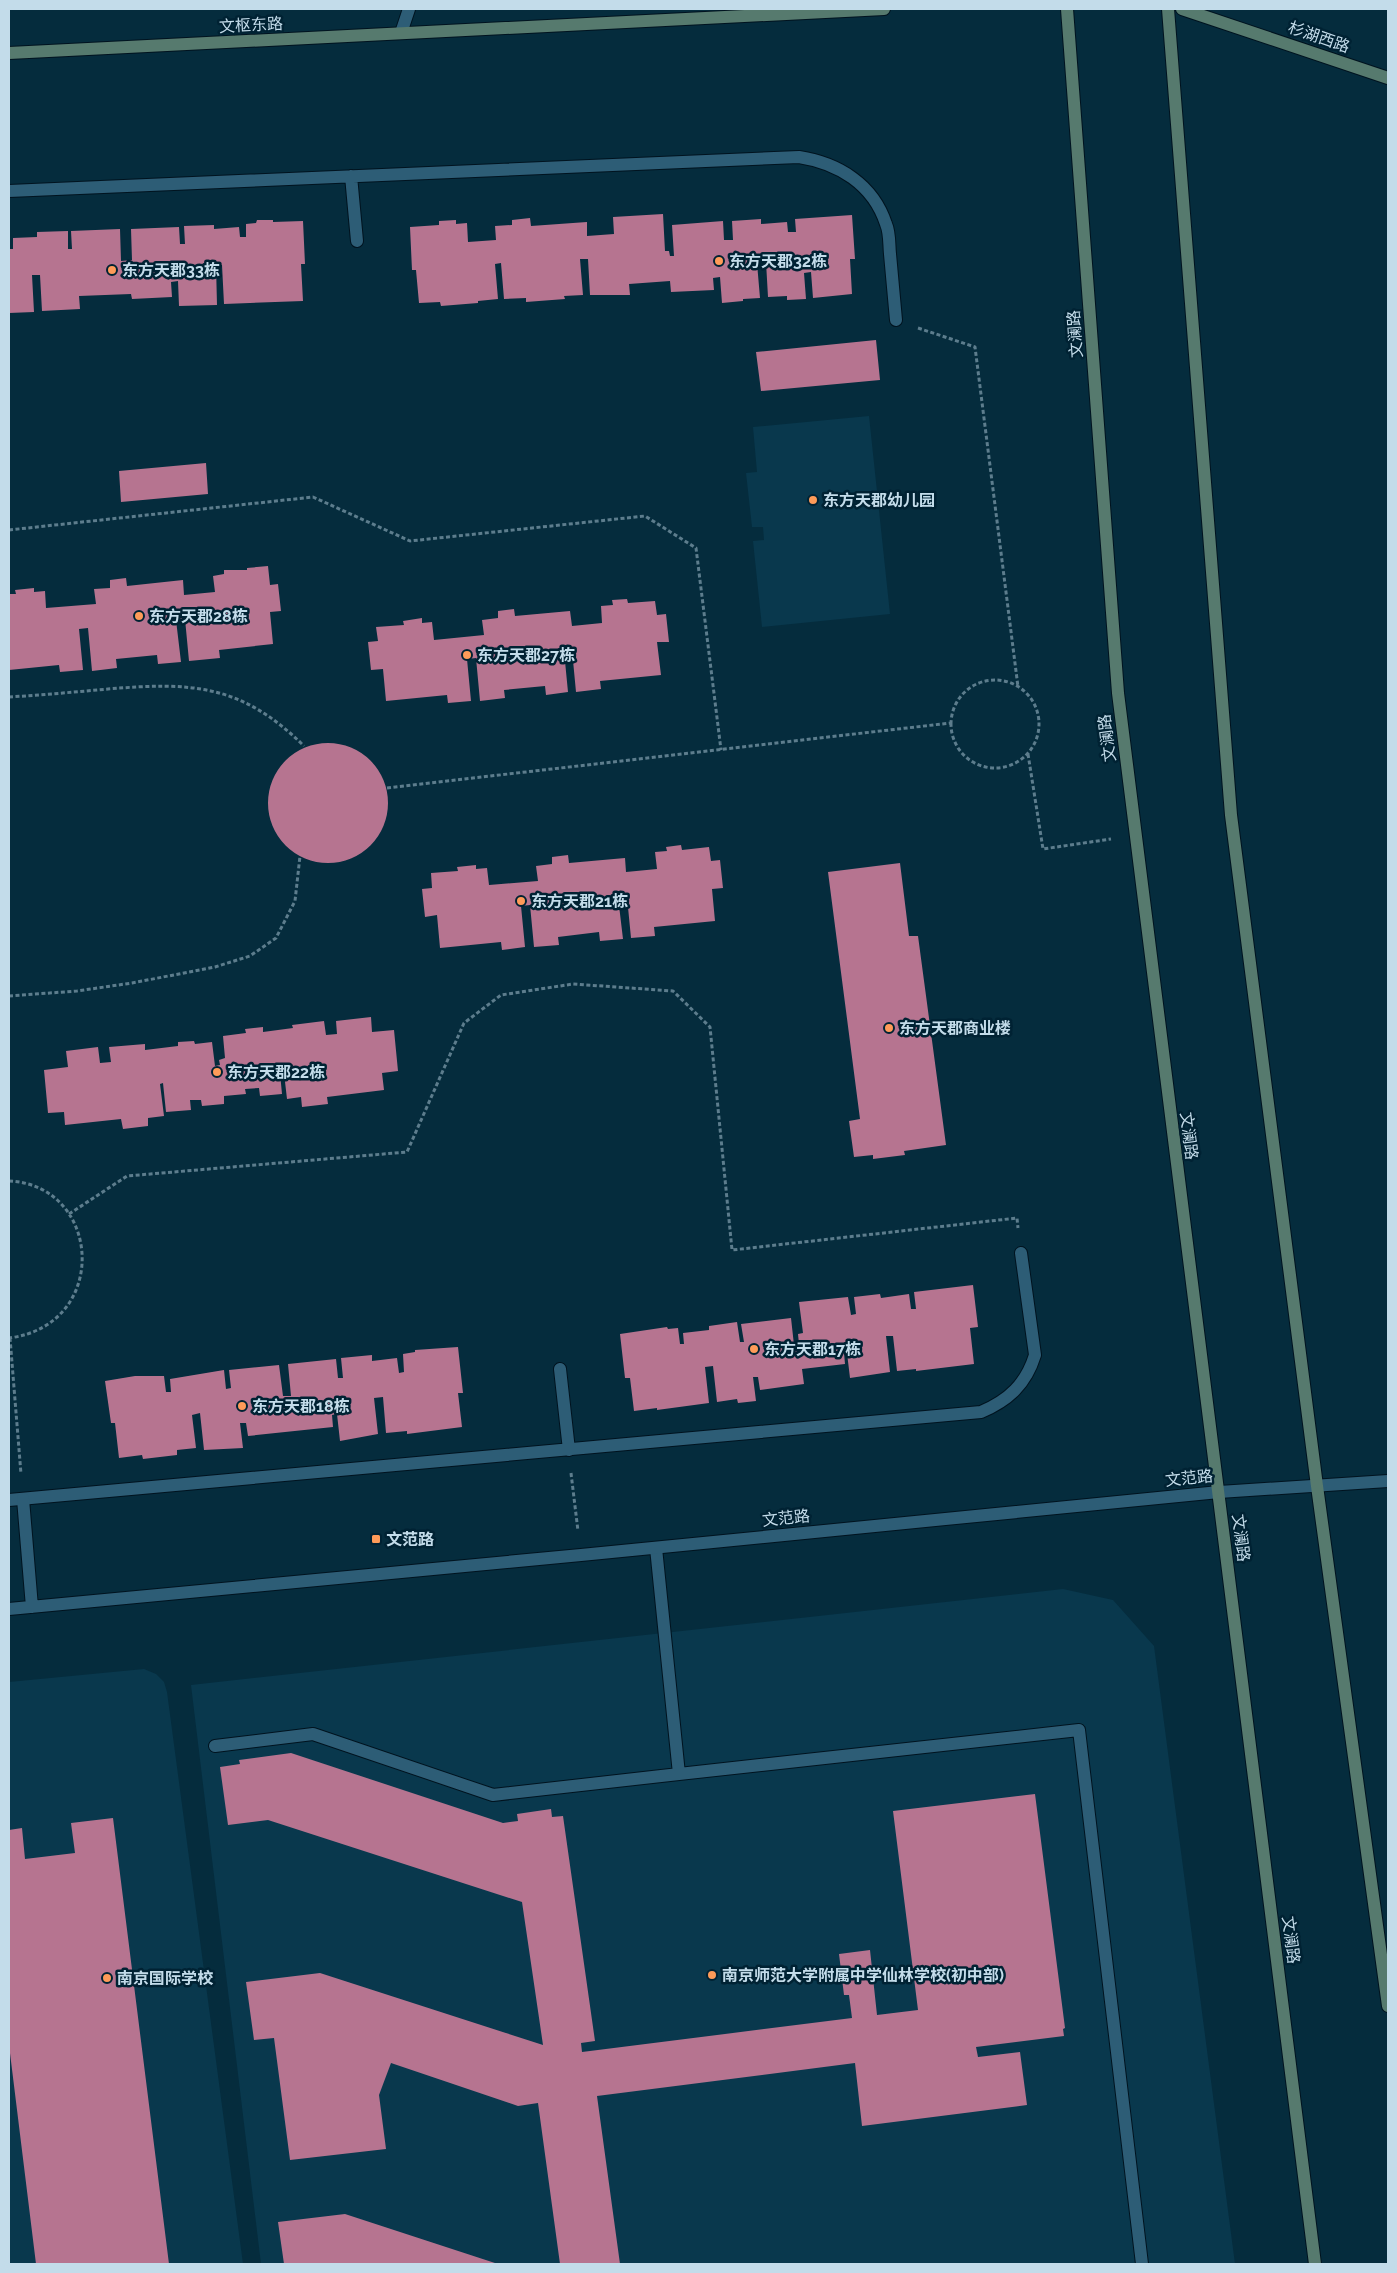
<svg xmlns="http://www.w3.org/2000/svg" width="1397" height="2273" viewBox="0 0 1397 2273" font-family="Raleway,'Noto Sans SC',sans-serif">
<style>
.built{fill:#09384d}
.building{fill:#b67490}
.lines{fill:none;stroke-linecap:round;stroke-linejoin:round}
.lane-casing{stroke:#00131f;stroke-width:14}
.street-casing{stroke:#00131f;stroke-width:14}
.secondary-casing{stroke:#00131f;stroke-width:14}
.path{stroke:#5d7d8d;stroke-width:3;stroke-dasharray:4 2.5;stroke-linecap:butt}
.lane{stroke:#2d5d76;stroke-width:12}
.street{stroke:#2d5d76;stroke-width:12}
.secondary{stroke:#567a6e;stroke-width:12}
.poi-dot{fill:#fe9b59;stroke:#023;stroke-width:2}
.labels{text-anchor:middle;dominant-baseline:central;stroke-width:5;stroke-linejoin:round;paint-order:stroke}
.street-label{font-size:16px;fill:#c3dcea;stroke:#023}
.poi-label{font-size:16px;font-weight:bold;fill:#c3dcea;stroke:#023;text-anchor:start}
</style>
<rect width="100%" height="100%" fill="#052c3d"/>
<!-- built -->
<path class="built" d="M869,416L890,614L762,627L753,541L764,540L763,527H752L746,473L757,472L753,427Z
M1063,1589L1113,1600L1154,1646L1235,2264H261L191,1685Z
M144,1669L156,1674L164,1682L167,1692L243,2264H9V1682Z"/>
<!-- building -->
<path class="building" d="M663,214L665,251H669L670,256H674L672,225L723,221L724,240H733L732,221L761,219V224L787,222L788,232H796L795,219L852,215L855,259H850L852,294L813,298L811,272L804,273L806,299L787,300V296L768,297L766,262L757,263L760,298L743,299V301L722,303L720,277L713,278L714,290L671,292L670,281L629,284L630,295H590L588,259H580L583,295L564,296L565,299L526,302V298L504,299L501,263L495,264L498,299L478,301V303L441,306L440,302L419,303L416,270H412L410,227L439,225V221L456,220V224L467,223L468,242L496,240L495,226L512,225V220L530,218L531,226L587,222V236L614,234L613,217Z
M257,220H273V222L303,221L305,264H301L303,301L224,304L222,265H216L217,305L179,306L178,281L171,282L172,297L132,299L131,294L79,296L80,309L42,311L40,275H32L34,312L9,313V249H13V238L37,237V232L68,231V249H72L71,231L120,229L121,261L132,260L131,229L179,227L180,244H185L184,226L214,225V229L239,227L240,237H246V224L256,223Z
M876,340L880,380L761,391L756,352Z
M206,463L208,494L121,502L119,471Z
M268,566L270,585L278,584L281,611L270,612L273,644L219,650L220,658L189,661L185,619L176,620L181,662L158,664L157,655L116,659L117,668L92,671L88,628L79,629L83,670L60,672L59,665L9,670V594H16L15,590L34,588V592L45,591L46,608L96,604L94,589L110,588V580L126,578L127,586L183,580L184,595L215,592L213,576L224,574V570H247V568Z
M627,599L628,603L655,601L657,615L666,614L669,642H657L661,675L600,681L601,689L576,692L572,650L564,651L568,692L546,695L545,686L504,690L505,698L480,701L476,658L467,659L471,701L448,703L447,695L386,701L383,669L371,670L368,642L378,641L376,627L404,625L403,621L422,618V623L432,622L434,640L484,635L482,620L498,618V611L514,609L515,616L570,611L572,626L602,623L601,606L613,605L612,600Z
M268 803a60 60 0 1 1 120 0a60 60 0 1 1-120 0Z
M681,845L682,850L709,847L711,861L720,860L723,888L712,889L715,921L654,927L655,936L631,938L627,897H618L623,939L600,941L599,932L558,937L559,945L534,947L530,905L521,906L525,947L502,950L501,942L440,948L437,915L425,917L422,889L432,888L431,873L458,871L457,867L476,865V869L487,868L489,885L538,881L536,866L552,864V857L568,855L569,863L625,858L626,872L657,869L655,852L667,851L666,847Z
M900,863L909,936H918L946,1145L904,1151L905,1155L873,1159V1155L854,1157L849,1121L860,1119L828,872Z
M371,1017L372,1032L394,1030L398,1071L382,1073L384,1090L327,1097L328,1104L302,1107L301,1097L287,1099L284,1073H280L282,1094L260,1096L259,1088L245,1089L246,1094L224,1096V1104L202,1106L201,1100H190L191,1110L166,1112L163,1083L160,1084L164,1116L148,1118V1126L123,1129L121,1119L65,1125L64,1112L48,1113L44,1070L68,1067L66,1051L98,1047L100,1063L111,1062L109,1047L145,1044V1050L178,1046V1042L194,1041L195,1044L212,1042L215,1066L220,1065L219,1060L225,1058L223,1036L246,1033L245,1029L263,1027V1032L293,1028L292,1025L324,1021L326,1035L337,1034L336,1021Z
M973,1285L978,1327L970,1328L974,1364L916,1371V1369L897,1371L893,1336H886L890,1372L850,1378L847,1353H844L845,1364L802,1369L804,1384L760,1390L758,1377H753L756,1401L738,1403L737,1399L717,1402L713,1366L705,1367L709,1403L657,1410V1408L634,1411L630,1378H625L620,1334L667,1327L668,1329L678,1328L680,1344H684L683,1333L709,1330V1326L737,1322L740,1342H744L741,1324L791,1318L794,1345L799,1344L798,1334L803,1333L799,1302L848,1297L851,1315L856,1314L854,1297L880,1294L881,1298L909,1294L911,1309H916L914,1292Z
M458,1347L463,1393H458L462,1427L407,1434V1431L386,1433L383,1397L374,1398L378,1434L340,1441L337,1414L332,1415L333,1427L248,1436L246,1423H240L243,1448L204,1450L200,1413L192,1415L196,1448L177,1450V1455L143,1459L142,1455L119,1458L115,1423H111L105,1381L135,1376H164L166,1392H171L170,1379L224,1370L226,1389L231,1388L229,1370L279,1365L283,1396H291L288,1364L336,1359L338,1378H343L341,1358L372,1355V1361L397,1358L399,1373L404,1372L403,1354L415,1352V1350Z
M291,1753L503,1823L518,1821L517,1814L551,1809L552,1817L563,1816L595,2041L581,2043L582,2052L852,2018L849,1995H844L839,1954L870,1950L877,2015L918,2010L893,1811L1035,1794L1065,2028L1063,2029L1064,2036L976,2047L978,2057L1020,2052L1027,2105L862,2126L855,2063L597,2096L620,2264H560L538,2103L518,2106L391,2063L379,2095L386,2149L290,2160L274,2038L254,2040L246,1982L320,1973L543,2045L522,1902L268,1820L228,1825L220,1767L240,1764L239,1760Z
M113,1818L169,2264H36L9,2045V1830L22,1828L25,1859L75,1853L71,1823Z
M345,2214L498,2264H284L278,2222Z"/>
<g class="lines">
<defs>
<path id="lane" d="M401,33L409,9
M351,176L357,241
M9,191L799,157C838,163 873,184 886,224C890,233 889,245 890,254C892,276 894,298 896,320
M560,1369L569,1450
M9,1500L981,1412C1009,1400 1026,1384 1035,1355L1021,1253
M215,1746L313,1734L493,1795L679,1774L656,1548
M679,1774L1079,1730L1142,2264"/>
<path id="street" d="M23,1499L32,1607
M9,1609L581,1555L1219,1492L1388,1481"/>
<path id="secondary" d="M1067,9L1118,693L1315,2264
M1168,9L1231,815L1317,1486L1388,2006
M1182,9L1388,78
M9,53L884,9"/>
</defs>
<!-- lane casing -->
<use href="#lane" class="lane-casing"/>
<!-- street casing -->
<use href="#street" class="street-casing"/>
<!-- secondary casing -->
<use href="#secondary" class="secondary-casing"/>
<!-- path -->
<path class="path" d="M918,328L975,347L1018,687
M9,530L313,497L410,541L645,516L696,548L721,750
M951 724a44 44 0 1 1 88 0a44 44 0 1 1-88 0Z
M9,697C42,695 75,692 108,689C192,682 241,684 304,746
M1028,754L1043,849L1111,839
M387,788L950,723
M9,996L77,991L132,983L215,967L250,956L276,938L295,901L300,856
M9,1181C102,1185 111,1325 9,1338
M69,1214L127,1176L407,1152L464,1023L501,995L573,984L673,991L710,1027L732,1250L1017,1218L1018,1228
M10,1338L21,1474
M571,1473L578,1531"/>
<!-- lane -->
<use href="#lane" class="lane"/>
<!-- street -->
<use href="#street" class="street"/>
<!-- secondary -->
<use href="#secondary" class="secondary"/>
</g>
<!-- markers -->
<g class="poi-dot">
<circle cx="719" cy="261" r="5"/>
<circle cx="112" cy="270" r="5"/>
<circle cx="813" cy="500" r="5"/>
<circle cx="139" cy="616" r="5"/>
<circle cx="467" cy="655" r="5"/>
<circle cx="521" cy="901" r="5"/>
<circle cx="889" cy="1028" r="5"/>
<circle cx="217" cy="1072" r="5"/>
<circle cx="754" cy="1349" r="5"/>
<circle cx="242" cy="1406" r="5"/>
<rect x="371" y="1534" width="10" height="10" rx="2.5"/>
<circle cx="712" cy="1975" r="5"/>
<circle cx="107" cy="1978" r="5"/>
</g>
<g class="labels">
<!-- street labels -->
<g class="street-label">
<text transform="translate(251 25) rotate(-3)">文枢东路</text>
<text transform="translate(1319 37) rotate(19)">杉湖西路</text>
<text transform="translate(1075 334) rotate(-94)">文澜路</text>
<text transform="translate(1107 738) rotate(-97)">文澜路</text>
<text transform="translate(1189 1136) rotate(83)">文澜路</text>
<text transform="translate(1189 1478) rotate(-6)">文范路</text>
<text transform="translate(786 1518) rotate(-6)">文范路</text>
<text transform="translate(1241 1538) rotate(83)">文澜路</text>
<text transform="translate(1291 1940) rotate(83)">文澜路</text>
</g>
<!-- poi labels -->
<g class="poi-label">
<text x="729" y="261">东方天郡32栋</text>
<text x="122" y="270">东方天郡33栋</text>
<text x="823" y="500">东方天郡幼儿园</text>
<text x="149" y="616">东方天郡28栋</text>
<text x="477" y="655">东方天郡27栋</text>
<text x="531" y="901">东方天郡21栋</text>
<text x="899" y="1028">东方天郡商业楼</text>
<text x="227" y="1072">东方天郡22栋</text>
<text x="764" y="1349">东方天郡17栋</text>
<text x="252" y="1406">东方天郡18栋</text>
<text x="386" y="1539">文范路</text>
<text x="722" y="1975">南京师范大学附属中学仙林学校(初中部)</text>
<text x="117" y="1978">南京国际学校</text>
</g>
</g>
<!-- border -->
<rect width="1397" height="2273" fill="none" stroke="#c3dcea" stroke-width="20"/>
</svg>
